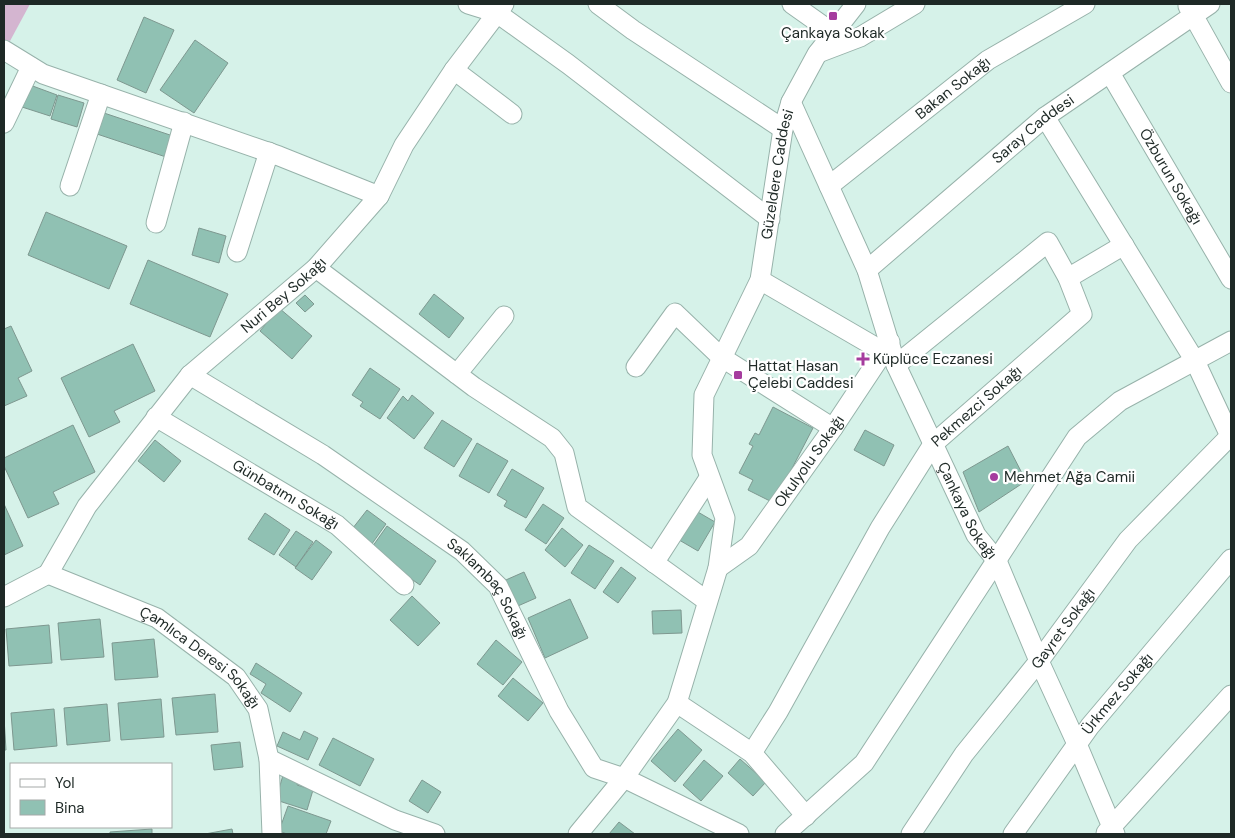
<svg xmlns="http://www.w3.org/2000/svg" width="1235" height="838" viewBox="0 0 1235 838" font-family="'DM Sans',sans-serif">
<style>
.green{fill:#d4b5d0}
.building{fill:#90c1b3;stroke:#7e9890}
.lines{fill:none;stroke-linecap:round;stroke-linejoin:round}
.minor-casing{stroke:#97b2aa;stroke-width:21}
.minor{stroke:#fff;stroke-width:19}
.poi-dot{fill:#a53c9e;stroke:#fff;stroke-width:2}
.labels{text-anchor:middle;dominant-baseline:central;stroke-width:4.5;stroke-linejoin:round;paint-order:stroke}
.poi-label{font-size:15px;fill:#1e2926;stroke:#fff;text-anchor:start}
.street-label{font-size:15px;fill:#1e2926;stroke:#fff}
</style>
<rect width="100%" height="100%" fill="#d6f2e9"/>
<!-- green -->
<path class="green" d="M4,4H30L10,41L4,40Z"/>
<!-- building -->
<path class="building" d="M144,17L174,30L146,93L117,80Z
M195,40L228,63L194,113L160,90Z
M30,85L57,95L50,116L22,107Z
M58,95L84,103L77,127L51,119Z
M104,113L173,136L166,157L97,134Z
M46,212L127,246L109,289L28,255Z
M199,228L226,236L219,263L192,255Z
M148,260L228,294L210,337L130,304Z
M434,294L464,318L449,338L419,314Z
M305,295L314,304L305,312L296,303Z
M279,308L312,336L292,359L260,331Z
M11,326L32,371L18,378L27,396L4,406V329Z
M133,344L155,391L114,411L120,422L89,437L61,378Z
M370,368L400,389L380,419L360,406L363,402L352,395Z
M412,395L434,413L414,439L387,418L403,396L408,401Z
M773,407L813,428L774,503L748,490L753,480L739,473L753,446L749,444L755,433L759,435Z
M442,420L472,439L454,467L424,448Z
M73,425L95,472L53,492L59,504L28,518L4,466V458Z
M865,430L894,445L884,466L854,450Z
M155,440L181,461L164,482L138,461Z
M477,443L508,461L489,493L459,476Z
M1008,446L1026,481L979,512L963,472Z
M512,469L544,488L526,518L504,506L507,501L497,495Z
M4,504L23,546L4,555Z
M543,504L564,518L546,544L525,530Z
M691,508L715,522L698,551L674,537Z
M367,510L386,524L369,548L349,533Z
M265,513L290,530L274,555L248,539Z
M387,526L436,561L420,585L370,550Z
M562,528L583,545L565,567L545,550Z
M296,531L313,542L296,567L279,555Z
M316,540L332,552L312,580L295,568Z
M589,545L614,561L595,589L571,573Z
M621,567L636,578L618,603L603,592Z
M524,572L536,598L511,609L499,583Z
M412,596L440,623L418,646L390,620Z
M570,599L588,638L545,658L528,618Z
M681,610L682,633L653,634L652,611Z
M100,619L104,657L61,660L58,623Z
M49,625L52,663L9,666L6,629Z
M154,639L158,677L115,680L112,643Z
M496,640L522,662L503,685L477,664Z
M256,663L302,693L290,712L261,693L266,684L250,674Z
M513,678L543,703L528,721L498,696Z
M215,694L218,732L176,735L172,698Z
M161,699L164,737L121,740L118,703Z
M107,704L110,741L67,745L64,708Z
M54,709L57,746L14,750L11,713Z
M4,718L6,750H4Z
M678,729L702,750L675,782L651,761Z
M304,731L318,738L308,760L277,746L283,732L300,740Z
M333,738L374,759L360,786L319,765Z
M240,742L243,767L214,770L211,745Z
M740,759L766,782L753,796L728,773Z
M704,760L723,776L701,801L683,785Z
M283,775L299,780L297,785L313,790L307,810L276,800Z
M422,780L441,792L428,813L409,801Z
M288,806L331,821L326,834H287L279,831Z
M619,822L635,834H609Z
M152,829V834H110V832Z
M232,829L233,834H205Z"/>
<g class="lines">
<defs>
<g id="minor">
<path d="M468,4L497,13L568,64L770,219"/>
<path d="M598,4L633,30L783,129"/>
<path d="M792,4L833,33"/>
<path d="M1188,6L1231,83"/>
<path d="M4,50L43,74L279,156L379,196"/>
<path d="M818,53L860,37L915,4"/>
<path d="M454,70L512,114"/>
<path id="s1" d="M1110,73L1231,279"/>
<path id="s2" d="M791,102L867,270L896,365L976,535L997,561L1039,661L1077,744L1115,834"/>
<path d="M1045,117L1195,361L1231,438"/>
<path d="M4,123L31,67"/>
<path d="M70,186L101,94"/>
<path id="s3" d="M829,186L988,60L1085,4"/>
<path d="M156,223L184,122"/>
<path d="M237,252L269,152"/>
<path d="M316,268L474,387L552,438L564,453L577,507L707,601"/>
<path id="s4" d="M867,270L1045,117L1210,4"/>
<path d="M1068,278L1124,245"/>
<path d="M760,280L884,352"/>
<path d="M636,367L675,313L721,357L833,428"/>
<path d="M457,374L504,316"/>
<path id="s5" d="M190,375L323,455L462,551L498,586L559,711L594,768L624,778L739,834"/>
<path id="s6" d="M156,417L337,525L404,585"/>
<path d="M654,563L709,478"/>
<path id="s7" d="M718,568L749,546L833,428L890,342"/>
<path id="s8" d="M48,574L87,506L190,375L316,268L379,196L404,145L454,70L504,4"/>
<path id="s9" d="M48,574L157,618L236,677L258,709L269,759L272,834"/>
<path d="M4,597L48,574"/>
<path d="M677,703L752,753L806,816"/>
<path id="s10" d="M752,753L778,712L880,528L933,444L1082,314L1068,278L1048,242L896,365"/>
<path d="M269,759L395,820L435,834"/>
<path d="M1106,833L1231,695"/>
<path id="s11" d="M578,834L624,778L677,703L718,568L725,518L702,455L704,395L760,280L783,129L791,102L817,54L856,4"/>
<path d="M785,834L864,763L1077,437L1120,401L1231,341"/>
<path id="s12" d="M911,834L964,754L1039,661L1128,540L1230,436"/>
<path id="s13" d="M1013,834L1090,726L1231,559"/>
</g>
</defs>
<!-- minor casing -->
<use href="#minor" class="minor-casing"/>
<!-- minor -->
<use href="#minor" class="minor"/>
</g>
<!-- markers -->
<g class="poi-dot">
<rect x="828" y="11" width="10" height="10" rx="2.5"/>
<path d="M860.5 351.5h5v5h5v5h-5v5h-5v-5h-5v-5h5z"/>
<rect x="733" y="370" width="10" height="10" rx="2.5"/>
<circle cx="994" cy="477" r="5"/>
</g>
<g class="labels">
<!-- poi labels -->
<g class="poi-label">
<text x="833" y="33" text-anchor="middle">Çankaya Sokak</text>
<text x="873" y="359">Küplüce Eczanesi</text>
<text x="748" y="366">Hattat Hasan<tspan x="748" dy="17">Çelebi Caddesi</tspan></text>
<text x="1004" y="477">Mehmet Ağa Camii</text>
</g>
<!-- street labels -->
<g class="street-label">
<text stroke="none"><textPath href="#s3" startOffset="158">Bakan Sokağı</textPath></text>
<text stroke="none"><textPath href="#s4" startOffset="218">Saray Caddesi</textPath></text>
<text stroke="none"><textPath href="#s11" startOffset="718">Güzeldere Caddesi</textPath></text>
<text stroke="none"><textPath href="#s1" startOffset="120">Özburun Sokağı</textPath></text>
<text stroke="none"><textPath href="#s8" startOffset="368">Nuri Bey Sokağı</textPath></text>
<text stroke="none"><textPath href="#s10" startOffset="416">Pekmezci Sokağı</textPath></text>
<text stroke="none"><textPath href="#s7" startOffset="142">Okulyolu Sokağı</textPath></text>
<text stroke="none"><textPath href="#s6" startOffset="151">Günbatımı Sokağı</textPath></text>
<text stroke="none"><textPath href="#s2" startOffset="446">Çankaya Sokağı</textPath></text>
<text stroke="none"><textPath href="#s5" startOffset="370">Saklambaç Sokağı</textPath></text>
<text stroke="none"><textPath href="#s12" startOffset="256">Gayret Sokağı</textPath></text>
<text stroke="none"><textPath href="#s9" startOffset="176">Çamlıca Deresi Sokağı</textPath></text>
<text stroke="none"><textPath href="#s13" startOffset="175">Ürkmez Sokağı</textPath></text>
</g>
</g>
<!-- border -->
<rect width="1235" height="838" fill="none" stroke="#1e2926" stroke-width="10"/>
<!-- legend -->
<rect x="10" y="763" width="162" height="65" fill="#ffffff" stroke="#a5a9a8"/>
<rect x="20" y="779" width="25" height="8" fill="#ffffff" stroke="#a5a9a8"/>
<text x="55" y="788" font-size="15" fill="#1e2926">Yol</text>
<rect x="20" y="800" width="25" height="15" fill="#90c1b3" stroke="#a5a9a8"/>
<text x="55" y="813" font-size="15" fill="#1e2926">Bina</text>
</svg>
